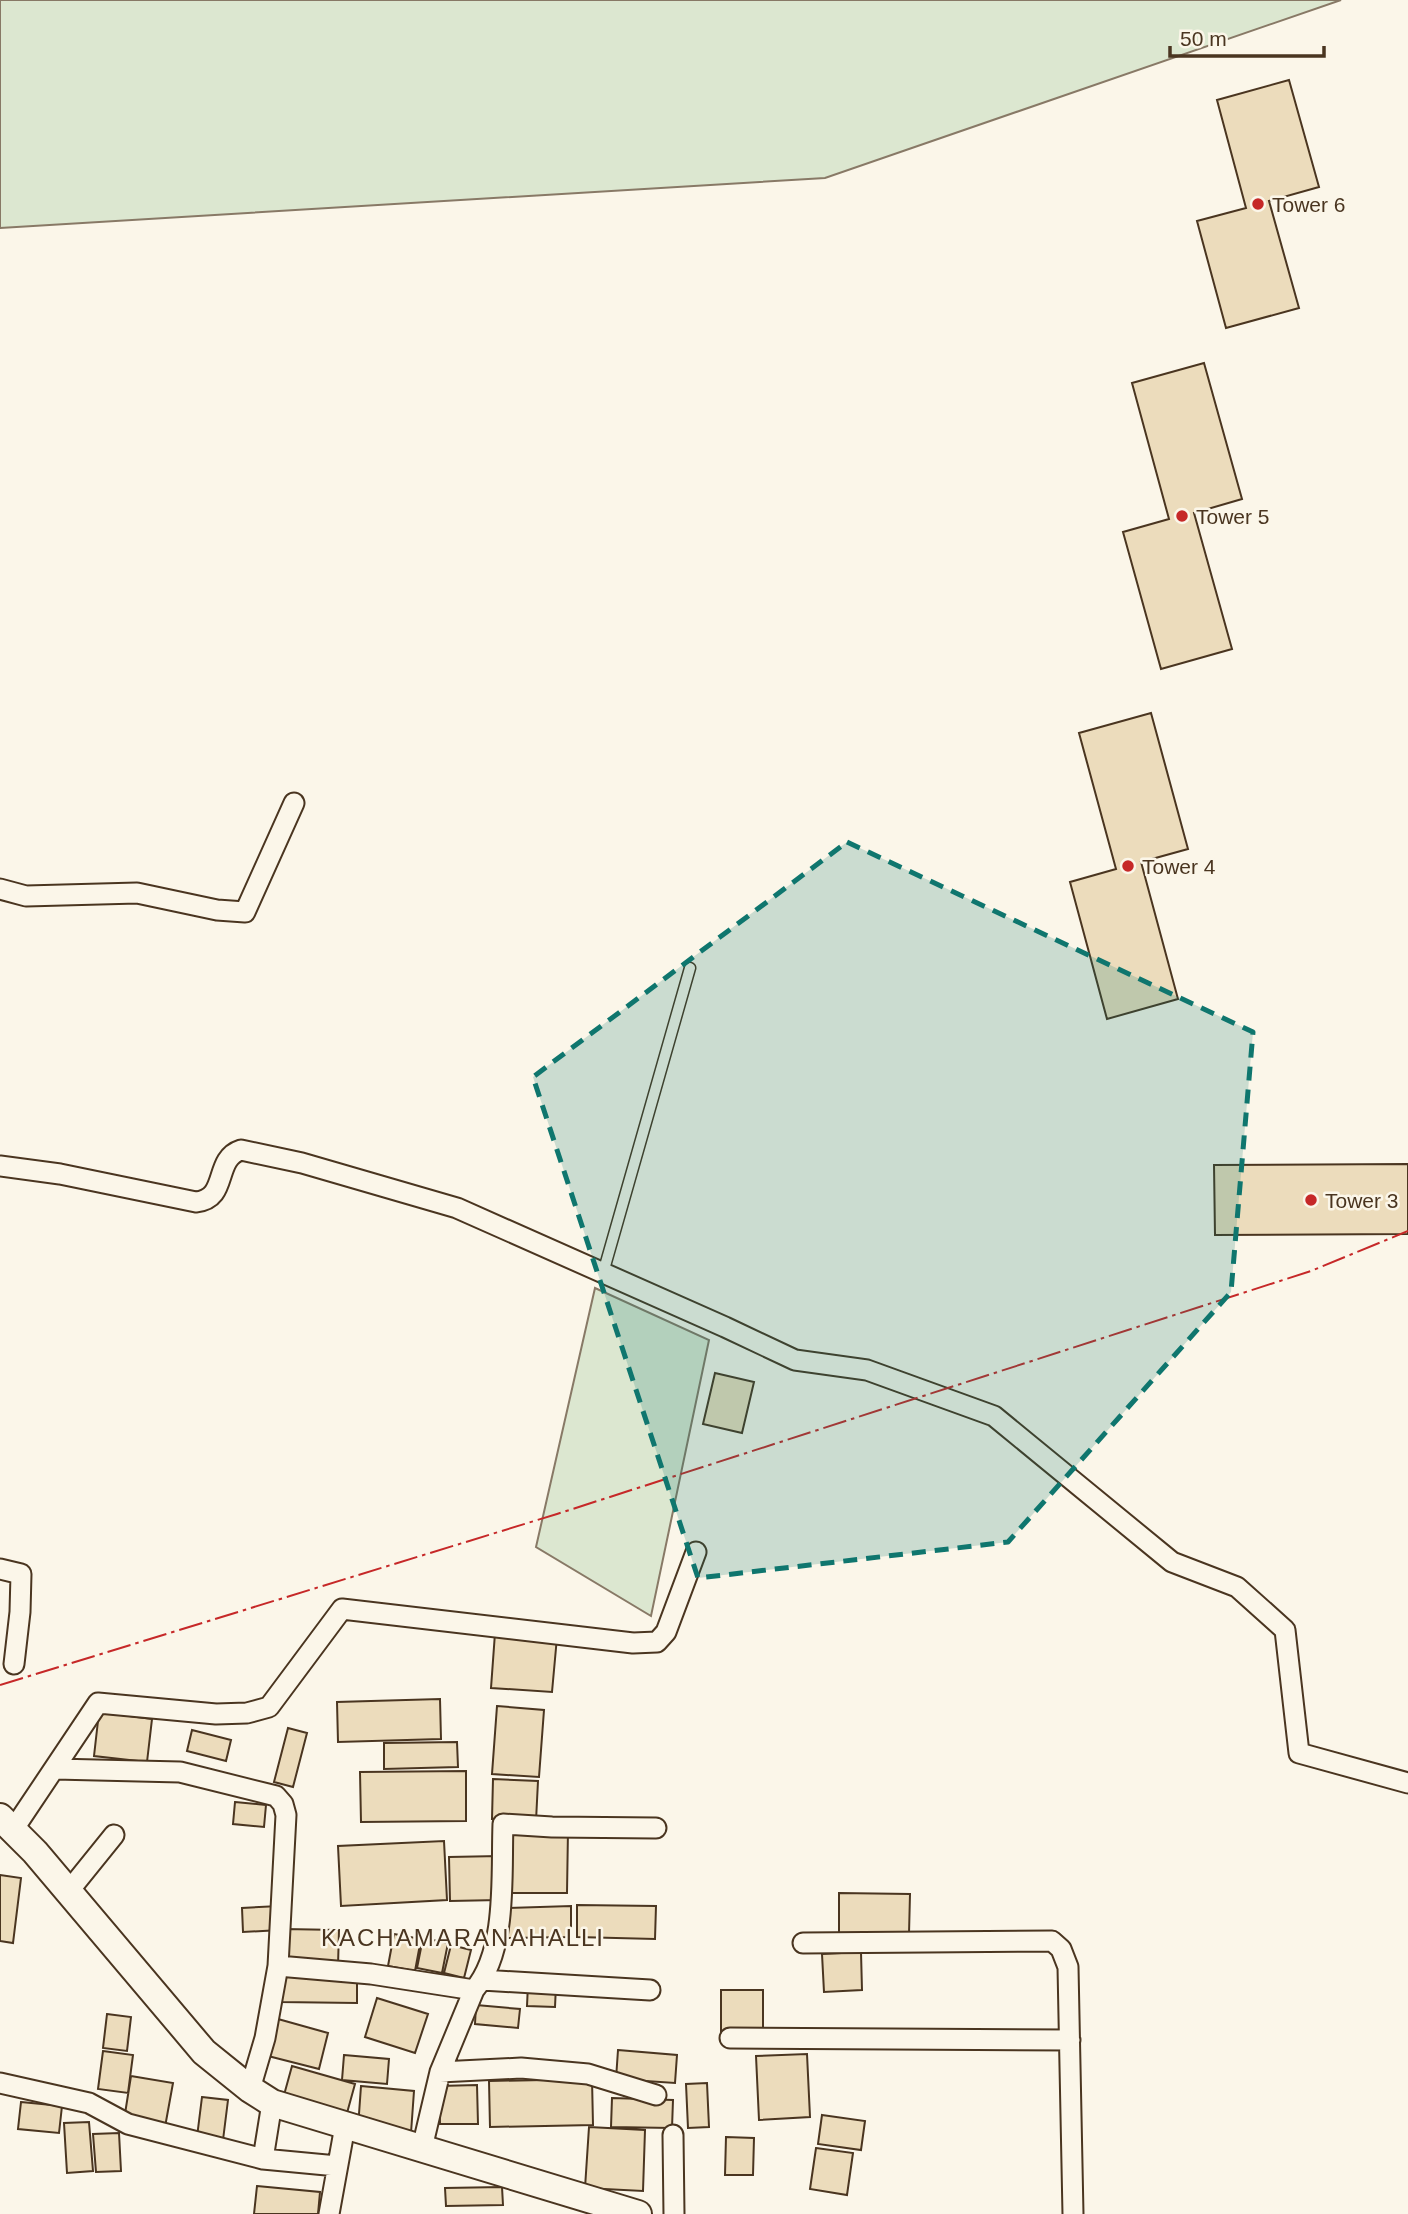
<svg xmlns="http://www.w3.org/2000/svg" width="1408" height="2214" viewBox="0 0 1408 2214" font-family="Helvetica,sans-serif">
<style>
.green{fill:#dce7d0;stroke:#887966;stroke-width:2}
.building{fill:#ecdcbc;stroke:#4a3520;stroke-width:2}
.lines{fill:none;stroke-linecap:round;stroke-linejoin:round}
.lane-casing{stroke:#4a3520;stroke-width:13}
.street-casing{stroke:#4a3520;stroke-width:23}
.secondary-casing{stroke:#4a3520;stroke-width:30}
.lane{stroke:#fbf6e9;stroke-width:10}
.street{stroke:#fbf6e9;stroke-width:19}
.secondary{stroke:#fbf6e9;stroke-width:26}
.power{stroke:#c62828;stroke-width:2;stroke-dasharray:24 5 3.5 5;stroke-linecap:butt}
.marked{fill:#0f766e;fill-opacity:0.2;stroke:#0f766e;stroke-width:5;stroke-dasharray:14 9;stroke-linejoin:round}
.poi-dot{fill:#c62828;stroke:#fbf6e9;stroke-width:2.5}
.labels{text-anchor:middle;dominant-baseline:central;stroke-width:5;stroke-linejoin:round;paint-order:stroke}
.poi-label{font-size:21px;fill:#4a3520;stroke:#fbf6e9;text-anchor:start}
.quarter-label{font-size:24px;letter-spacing:2px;fill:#4a3520;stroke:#fbf6e9}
</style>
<rect width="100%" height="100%" fill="#fbf6e9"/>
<!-- green -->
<path class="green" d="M0,0H1341L825,178L0,228Z
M595,1288L709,1340L651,1616L536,1547Z"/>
<!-- building -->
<path class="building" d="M1289,80L1319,187L1269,201L1299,308L1226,328L1197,221L1246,208L1217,100Z
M1204,363L1242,499L1194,513L1232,649L1161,669L1123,532L1169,519L1132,383Z
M1151,713L1188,849L1141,862L1178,999L1107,1019L1070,882L1116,869L1079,733Z
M1408,1164V1234L1215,1235L1214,1165Z
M715,1373L754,1382L742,1433L703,1424Z
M495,1633L557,1637L552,1692L491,1688Z
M440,1699L441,1739L338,1742L337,1702Z
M497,1706L544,1710L539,1777L492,1774Z
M99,1712L152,1719L147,1762L94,1756Z
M288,1728L307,1733L293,1787L274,1782Z
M192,1730L231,1740L226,1761L187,1751Z
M457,1742L458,1767L384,1769V1743Z
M466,1771V1821L361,1822L360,1772Z
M493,1779L538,1781L536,1821L492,1819Z
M235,1802L266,1805L264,1827L233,1824Z
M506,1829L568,1830L567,1893H506Z
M444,1841L447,1900L341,1906L338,1846Z
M499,1856V1900L450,1901L449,1857Z
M0,1875L21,1878L13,1943L0,1941Z
M839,1893L910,1894L909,1934H839Z
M577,1905L656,1906L655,1939L577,1937Z
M279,1906L280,1930L243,1932L242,1908Z
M571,1906V1937L505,1938L504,1908Z
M284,1929L339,1930L338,1966L283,1965Z
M394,1934L421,1939L415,1971L388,1966Z
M423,1938L448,1943L442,1973L417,1968Z
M451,1945L471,1950L464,1978L444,1973Z
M861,1952L862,1990L824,1992L822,1954Z
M279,1973L357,1975V2003L279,2002Z
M528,1984L556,1985L555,2007L527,2006Z
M721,1990H763V2035H721Z
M377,1998L428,2014L415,2053L365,2037Z
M476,2005L520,2009L518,2028L475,2024Z
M107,2014L131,2017L127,2051L103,2048Z
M278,2019L328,2033L319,2069L268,2056Z
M618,2050L677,2055L675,2083L616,2079Z
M103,2051L133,2055L128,2093L98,2089Z
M807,2054L810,2117L759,2120L756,2056Z
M344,2055L389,2059L387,2084L342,2080Z
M292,2066L355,2084L347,2113L284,2095Z
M131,2076L173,2083L165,2127L124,2120Z
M592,2079L593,2125L490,2127L489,2081Z
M707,2083L709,2127L688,2128L686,2084Z
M477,2085L478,2124H440L439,2086Z
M361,2086L414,2091L411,2133L358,2128Z
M202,2097L228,2100L223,2140L197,2137Z
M612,2098L673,2100L672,2128L611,2127Z
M21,2102L62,2106L59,2133L18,2129Z
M822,2115L865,2121L861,2150L818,2144Z
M89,2122L93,2171L67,2173L64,2123Z
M589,2127L645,2130L643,2191L585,2188Z
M119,2133L121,2171L96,2172L93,2134Z
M726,2137L754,2138L753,2175H725Z
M816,2148L853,2153L847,2195L810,2189Z
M257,2186L320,2192L318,2214H254Z
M502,2187L503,2205L446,2206L445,2188Z"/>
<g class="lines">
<defs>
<path id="lane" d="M603,1273L690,968"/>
<path id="street" d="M0,889L26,896L137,893L217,910L245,912L294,803
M0,1166L60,1174L196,1202C229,1199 213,1159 241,1150L302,1163L457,1208L725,1327L795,1360L867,1370L994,1416L1172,1562L1237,1587L1285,1630L1299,1753L1408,1783
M0,1569L21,1574L20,1612L14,1664
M55,1769L180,1772L276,1796L283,1804L286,1815L278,1966L265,2038L250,2089
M13,1830L98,1703L216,1714L247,1713L269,1707L342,1609L633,1643L657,1642L666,1632L696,1552
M68,1892L114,1835
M803,1943L1052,1941L1061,1949L1068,1967L1073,2214
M278,1966L371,1974L474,1990
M482,1980L650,1990
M730,2038L1070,2040
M440,2072L521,2068L588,2074L656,2095
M0,2083L89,2103L128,2124L263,2159L337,2166
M673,2135L674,2214
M422,2148L440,2072L474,1990C508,1950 501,1874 503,1824L552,1827L656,1828
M263,2159L272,2103
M329,2214L345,2126"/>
<path id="secondary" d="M0,1817L35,1852L204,2052L250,2089L272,2103L638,2214"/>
</defs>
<!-- lane casing -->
<use href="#lane" class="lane-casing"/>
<!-- street casing -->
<use href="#street" class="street-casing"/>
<!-- secondary casing -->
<use href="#secondary" class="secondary-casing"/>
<!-- lane -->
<use href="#lane" class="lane"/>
<!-- street -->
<use href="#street" class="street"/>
<!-- secondary -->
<use href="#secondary" class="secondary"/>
<!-- power -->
<path class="power" d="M0,1685L557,1514L1311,1271L1408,1231"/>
</g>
<!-- marked area -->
<path class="marked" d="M847,842L1253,1032L1231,1292L1008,1542L698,1578L533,1077Z"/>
<!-- markers -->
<g class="poi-dot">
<circle cx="1258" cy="204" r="7"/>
<circle cx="1182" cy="516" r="7"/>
<circle cx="1128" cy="866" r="7"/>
<circle cx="1311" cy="1200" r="7"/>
</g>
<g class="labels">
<!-- poi labels -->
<g class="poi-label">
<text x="1272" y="204">Tower 6</text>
<text x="1196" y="516">Tower 5</text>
<text x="1142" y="866">Tower 4</text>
<text x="1325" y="1200">Tower 3</text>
</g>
<!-- quarter labels -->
<g class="quarter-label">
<text x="463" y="1937">KACHAMARANAHALLI</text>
</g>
</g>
<!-- scale -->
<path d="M1170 46v10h154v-10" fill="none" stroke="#4a3520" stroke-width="3.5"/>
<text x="1180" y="46" font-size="21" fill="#4a3520" stroke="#fbf6e9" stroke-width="5" paint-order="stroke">50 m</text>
</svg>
